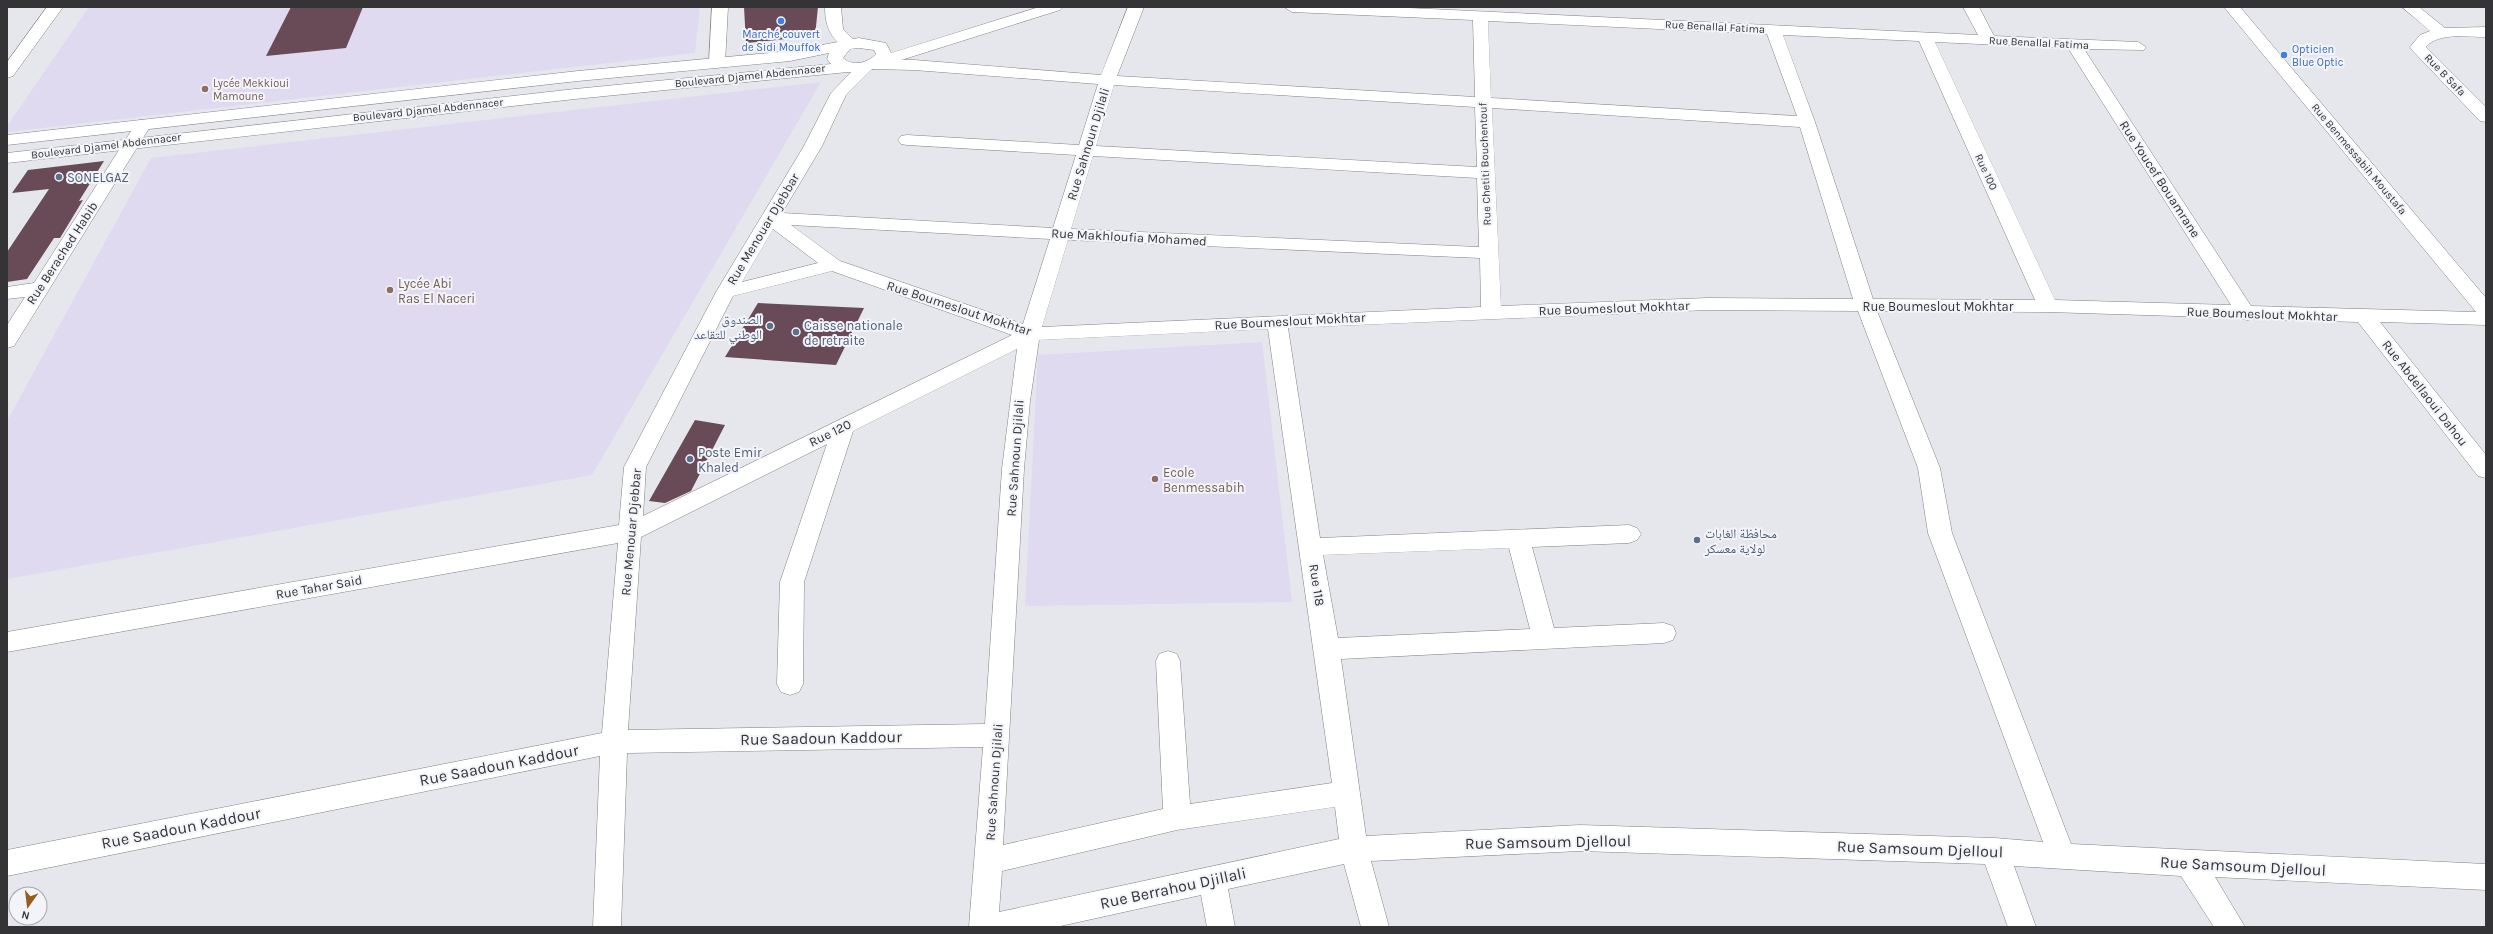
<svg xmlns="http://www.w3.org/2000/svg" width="2493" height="934" viewBox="0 0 2493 934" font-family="Karla,'Noto Naskh Arabic',sans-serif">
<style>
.education{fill:#dfdaf0}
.building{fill:#684b56}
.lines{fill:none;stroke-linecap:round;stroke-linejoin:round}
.minor-casing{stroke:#808185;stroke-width:1}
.major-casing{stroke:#808185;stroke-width:1}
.minor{fill:#fff;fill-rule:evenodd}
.major{fill:#fff;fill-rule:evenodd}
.shop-dot{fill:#3f7fe0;stroke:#f3f4f9;stroke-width:1.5}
.education-dot{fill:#8d6e63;stroke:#f3f4f9;stroke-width:1.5}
.service-dot{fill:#5c6f8a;stroke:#f3f4f9;stroke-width:1.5}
.labels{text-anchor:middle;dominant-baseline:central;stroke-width:4;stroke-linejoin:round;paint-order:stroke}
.far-street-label{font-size:11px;fill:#343436;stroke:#f3f4f9}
.far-shop-label{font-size:11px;fill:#366cbe;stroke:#f3f4f9}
.far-education-label{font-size:11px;fill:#785e54;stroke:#f3f4f9;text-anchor:start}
.street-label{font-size:13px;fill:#343436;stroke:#f3f4f9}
.service-label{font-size:13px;fill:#4e5e75;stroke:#f3f4f9;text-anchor:start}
.education-label{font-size:13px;fill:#785e54;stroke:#f3f4f9;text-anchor:start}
.near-street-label{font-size:16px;fill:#343436;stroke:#f3f4f9}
</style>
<rect width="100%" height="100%" fill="#e5e7ec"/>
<!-- education -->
<path class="education" d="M89,7H700L695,53L7,132V126Z
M821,82L592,475L7,579V421L151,158Z
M1262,342L1292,602L1025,606L1038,355Z"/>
<!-- building -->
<path class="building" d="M291,7H363L346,48L266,56Z
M744,7H818L815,36L746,43Z
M104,161L79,201L83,200L60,238H54L27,279L7,282V252L49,189L12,193L28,170Z
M758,303L864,308L836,365L725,357Z
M695,420L725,425L691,491L665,503L649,501Z"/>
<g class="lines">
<defs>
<path id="minor" d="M47,7H63L13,76L7,78V62Z
M712,7H728L725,63L717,68L709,63Z
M825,7H841L843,29L859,45L857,48H845C830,38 825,25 825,7Z
M1128,7H1144L1117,76L1475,97L1473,20L1292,12L1284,7H1388L1978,35L1963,7H1979L1994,36L2138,42L2146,47L2144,50L2084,49L2251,306L2476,312L2224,7H2240L2486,298V325L2380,322L2486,455V478L2478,476L2358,322L2254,319L2247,320L2240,318L2048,312L1877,311L1940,468L1952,533L2071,844L2486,864V890L2215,877L2245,927H2214L2181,876L2014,866L2036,927H2008L1985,864L1580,851L1371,861L1389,927H1361L1344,864L1228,889L1235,927H1207L1201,895L1056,927H969L983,747L627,753L621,927H593L600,756L7,876V850L602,733L618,543L7,652V632L619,525L624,467L716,292L804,146L831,93L859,64L872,59L914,60L1101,75ZM1488,21L1767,34L1797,116L1491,98ZM1783,35L1919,41L2035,300L1873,299L1815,122ZM1935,42L2068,48L2231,305L2055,300ZM872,69L914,70L1098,84L1079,145L907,135L901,136L898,140L901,144L907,145L1076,155L1053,228L782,213L822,146L846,95ZM1114,85L1475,107L1477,167L1096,146ZM1492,108L1800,127L1853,299L1708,298L1501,306ZM1093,156L1477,178L1479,247L1071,229ZM791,225L1050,239L1023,324L840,261ZM773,229L818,263L742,282ZM1068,240L1480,258L1481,307L1042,327ZM832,271L1012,335L643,516L646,467L733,296ZM1708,310L1858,311L1918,468L1928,533L2043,842L1995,838L1580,825L1366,836L1341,659L1664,643L1673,640L1676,633L1673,626L1664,623L1554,628L1532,547L1629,543L1637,540L1641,534L1637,528L1629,525L1320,538L1288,328ZM1268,329L1332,783L1190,804L1180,661L1177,654L1168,651L1159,654L1156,661L1163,809L1003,845L1024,469L1030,401L1039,340ZM1017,349L1002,469L985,724L628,730L641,537L827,444L780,582L777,684L781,692L790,695L799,692L803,684L804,582L853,431ZM1509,548L1530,629L1338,638L1323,555ZM1335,807L1339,839L999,912L1002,871L1177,830Z
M2402,7H2419L2445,28L2486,27V37C2469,37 2438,32 2426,47L2486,107V122L2480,121L2412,50L2410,47L2420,35L2430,31Z
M143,120L149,121L151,125L14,346L7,348V325L25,297L7,299V287L34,283L135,125L137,121Z"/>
<path id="major" d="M1039,7H1063L1060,10L860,73L848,72L575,99L7,163V153L575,89L831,64L827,59L829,53L790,61L578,81L7,145V135L578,71L790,51L859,38L886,43L891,53ZM859,48L874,50L876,54C868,63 853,67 843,58L850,49Z"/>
</defs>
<!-- minor casing -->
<use href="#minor" class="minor-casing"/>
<!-- major casing -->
<use href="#major" class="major-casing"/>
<!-- minor -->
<use href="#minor" class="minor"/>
<!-- major -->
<use href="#major" class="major"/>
</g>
<!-- markers -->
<g class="shop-dot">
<circle cx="781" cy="21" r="4"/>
<circle cx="2284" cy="55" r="4"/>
</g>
<g class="education-dot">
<circle cx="205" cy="89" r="4"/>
<circle cx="390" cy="290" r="4"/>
<circle cx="1155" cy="479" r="4"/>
</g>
<g class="service-dot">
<circle cx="59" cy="177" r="4"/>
<circle cx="770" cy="326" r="4"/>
<circle cx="796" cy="332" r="4"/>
<circle cx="690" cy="459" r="4"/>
<circle cx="1697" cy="540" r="4"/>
</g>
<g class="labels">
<!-- far-street labels -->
<g class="far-street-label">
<text transform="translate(1715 27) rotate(3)">Rue Benallal Fatima</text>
<text transform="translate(2039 43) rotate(3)">Rue Benallal Fatima</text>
<text transform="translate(2445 75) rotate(46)">Rue B Safa</text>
<text transform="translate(750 76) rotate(-6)">Boulevard Djamel Abdennacer</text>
<text transform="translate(428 110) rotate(-6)">Boulevard Djamel Abdennacer</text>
<text transform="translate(106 146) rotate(-7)">Boulevard Djamel Abdennacer</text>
<text transform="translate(2359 159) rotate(50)">Rue Benmessabih Moustafa</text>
<text transform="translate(1485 164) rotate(-92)">Rue Chetiti Bouchentouf</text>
<text transform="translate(1986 172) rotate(65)">Rue 100</text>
</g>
<!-- far-shop labels -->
<g class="far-shop-label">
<text x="781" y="34">Marché couvert<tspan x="781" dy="13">de Sidi Mouffok</tspan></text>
<text x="2292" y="49" text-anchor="start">Opticien<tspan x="2292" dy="13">Blue Optic</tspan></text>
</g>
<!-- far-education labels -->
<g class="far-education-label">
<text x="213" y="83">Lycée Mekkioui<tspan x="213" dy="13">Mamoune</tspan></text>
</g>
<!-- street labels -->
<g class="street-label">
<text transform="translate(1088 144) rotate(-73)">Rue Sahnoun Djilali</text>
<text transform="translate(2160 179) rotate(57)">Rue Youcef Bouamrane</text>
<text transform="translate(763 229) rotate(-59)">Rue Menouar Djebbar</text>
<text transform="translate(1129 237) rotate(3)">Rue Makhloufia Mohamed</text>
<text transform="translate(62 253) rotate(-57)">Rue Berached Habib</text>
<text x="1938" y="306">Rue Boumeslout Mokhtar</text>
<text transform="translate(959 308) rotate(18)">Rue Boumeslout Mokhtar</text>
<text transform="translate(1614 308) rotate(-2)">Rue Boumeslout Mokhtar</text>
<text transform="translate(2262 314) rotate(2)">Rue Boumeslout Mokhtar</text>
<text transform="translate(1290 321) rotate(-3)">Rue Boumeslout Mokhtar</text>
<text transform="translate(2425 393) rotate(52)">Rue Abdellaoui Dahou</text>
<text transform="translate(830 433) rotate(-26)">Rue 120</text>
<text transform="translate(1015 458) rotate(-86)">Rue Sahnoun Djilali</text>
<text transform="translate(631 532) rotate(-85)">Rue Menouar Djebbar</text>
<text transform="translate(1317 585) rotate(81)">Rue 118</text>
<text transform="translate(319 587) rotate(-10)">Rue Tahar Said</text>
<text transform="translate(994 782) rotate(-86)">Rue Sahnoun Djilali</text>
</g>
<!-- service labels -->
<g class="service-label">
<text x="67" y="177">SONELGAZ</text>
<text x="762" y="319" text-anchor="end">الصندوق<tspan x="762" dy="15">الوطني للتقاعد</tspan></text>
<text x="804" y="325">Caisse nationale<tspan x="804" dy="15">de retraite</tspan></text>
<text x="698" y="452">Poste Emir<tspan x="698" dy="15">Khaled</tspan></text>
<text x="1705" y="533">محافظة الغابات<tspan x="1705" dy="15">لولاية معسكر</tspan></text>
</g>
<!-- education labels -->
<g class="education-label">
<text x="398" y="283">Lycée Abi<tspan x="398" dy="15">Ras El Naceri</tspan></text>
<text x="1163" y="472">Ecole<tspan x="1163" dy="15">Benmessabih</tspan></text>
</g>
<!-- near-street labels -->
<g class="near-street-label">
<text transform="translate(821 738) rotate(-1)">Rue Saadoun Kaddour</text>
<text transform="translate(499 765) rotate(-11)">Rue Saadoun Kaddour</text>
<text transform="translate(181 828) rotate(-11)">Rue Saadoun Kaddour</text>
<text transform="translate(1548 842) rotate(-1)">Rue Samsoum Djelloul</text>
<text transform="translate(1920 849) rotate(2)">Rue Samsoum Djelloul</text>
<text transform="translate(2243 866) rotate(3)">Rue Samsoum Djelloul</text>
<text transform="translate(1173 888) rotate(-12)">Rue Berrahou Djillali</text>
</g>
</g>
<!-- border -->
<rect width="2493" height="934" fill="none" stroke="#343436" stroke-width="16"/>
<!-- north arrow -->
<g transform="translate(28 906) rotate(194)"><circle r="19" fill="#f3f4f9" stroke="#a7a7ab"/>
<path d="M0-3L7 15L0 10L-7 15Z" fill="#975d1b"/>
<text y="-6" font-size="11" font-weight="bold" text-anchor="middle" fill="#343436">N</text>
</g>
</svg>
